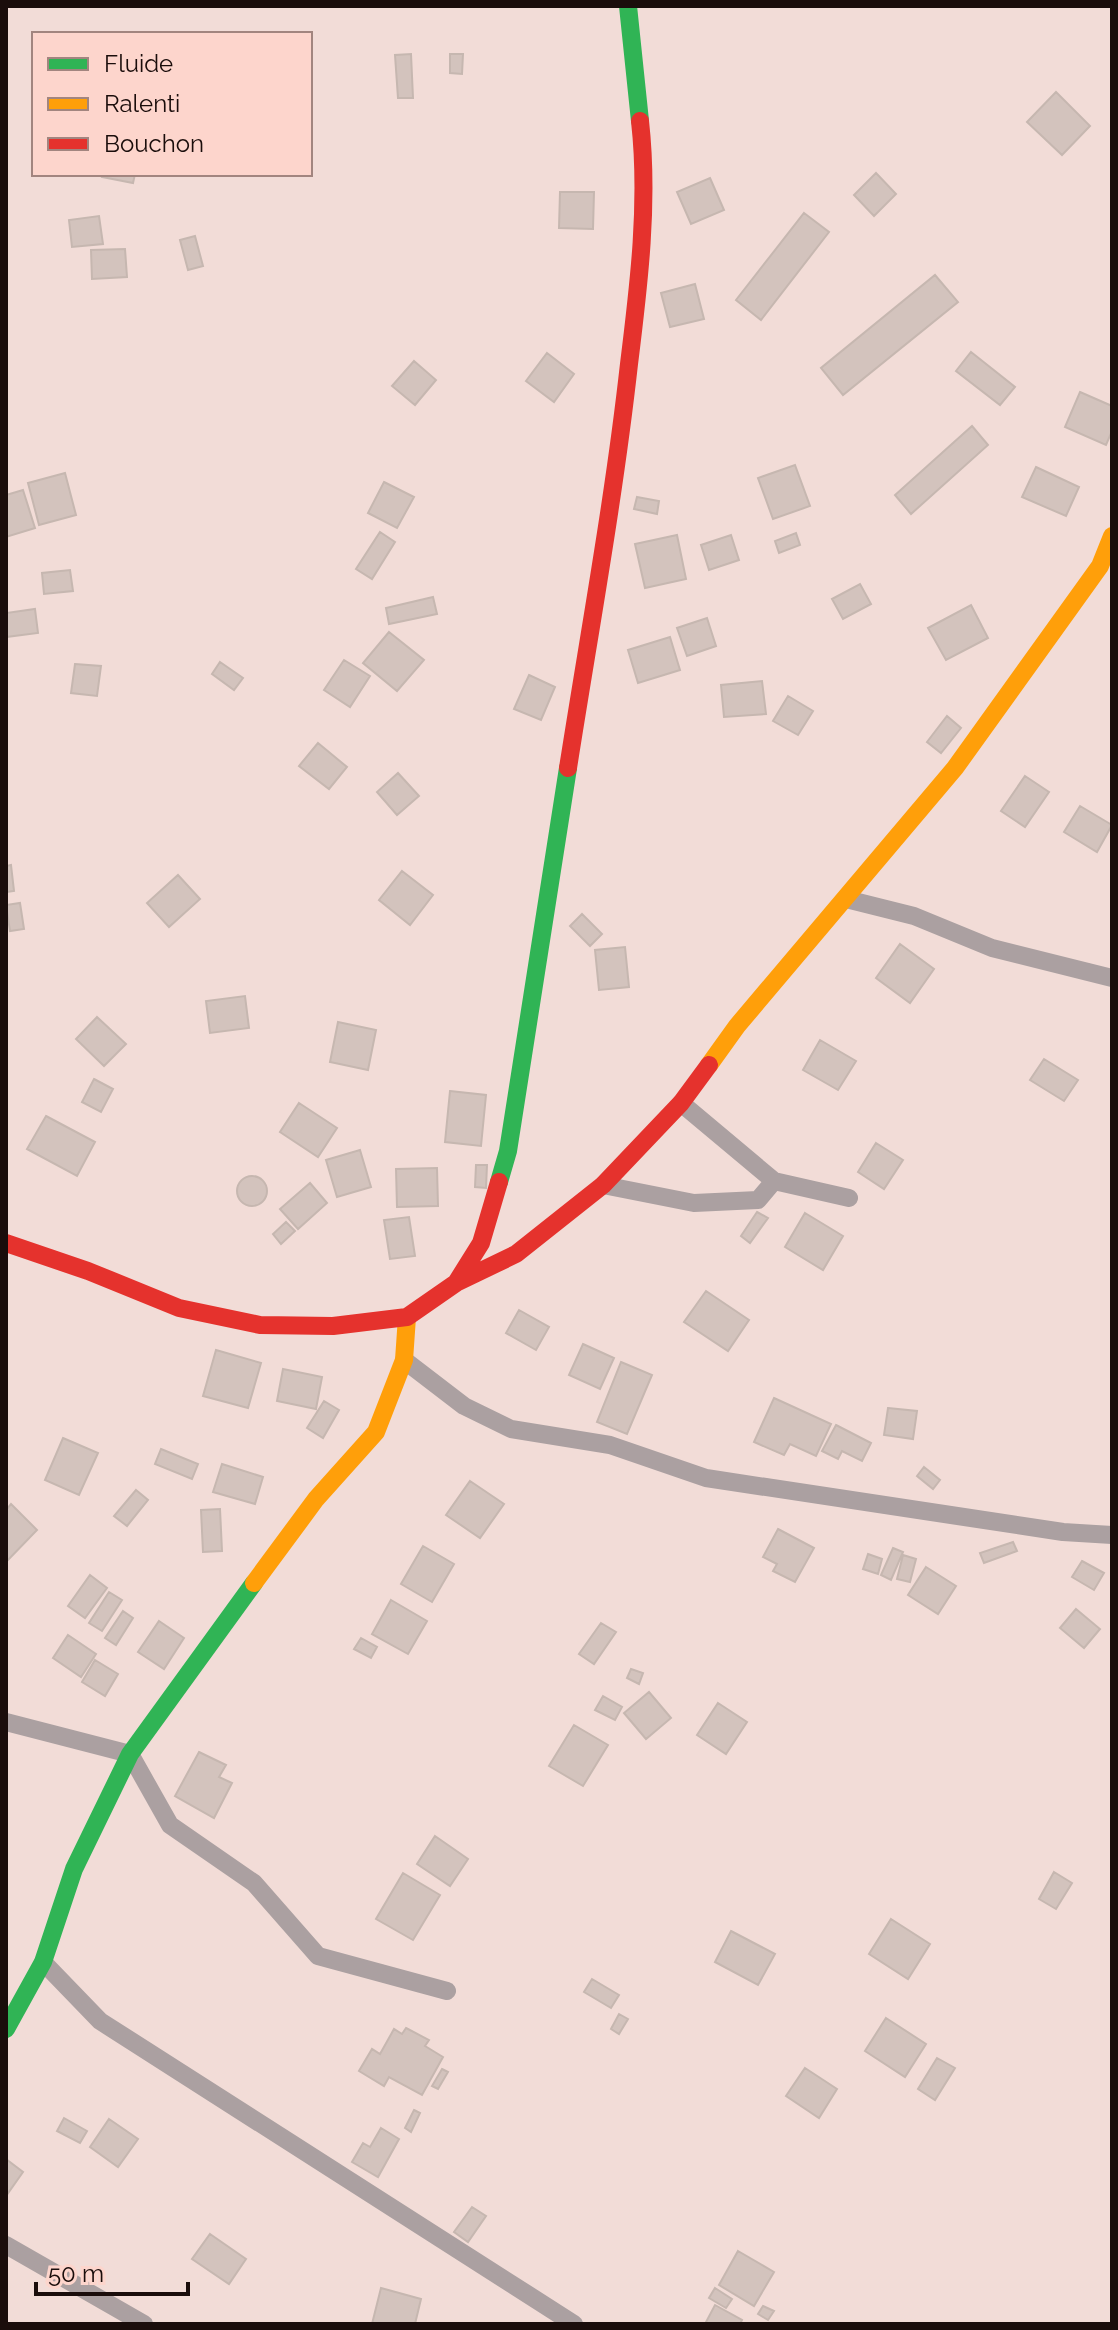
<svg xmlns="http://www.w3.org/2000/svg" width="1118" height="2330" viewBox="0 0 1118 2330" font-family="Raleway,sans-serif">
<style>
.building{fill:#d3c3bd;stroke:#c6b7b0;stroke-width:2}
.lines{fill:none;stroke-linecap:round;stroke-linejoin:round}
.street{stroke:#aba0a1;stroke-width:18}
.fast{stroke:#30b455;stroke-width:18}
.slow{stroke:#ff9f0a;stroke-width:18}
.jam{stroke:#e5322d;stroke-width:18}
</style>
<rect width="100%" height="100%" fill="#f2dcd7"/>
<!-- building -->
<path class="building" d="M411,54L413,98H398L395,55Z
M450,54H463L462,74L450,73Z
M1056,92L1090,126L1062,155L1027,122Z
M876,173L896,194L874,216L854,195Z
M103,174H135L133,183L102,177Z
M710,178L724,210L691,224L677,192Z
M560,192H594L593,229L559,228Z
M804,213L829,232L761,320L736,300Z
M99,216L103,244L72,247L69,220Z
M195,236L203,266L188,270L180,240Z
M125,249L127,277L92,279L91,250Z
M935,275L958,302L843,395L821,368Z
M695,284L704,319L670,327L661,293Z
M971,352L1015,387L1000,405L956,371Z
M547,353L574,374L554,402L526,381Z
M414,361L436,380L415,405L392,386Z
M1080,392L1112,406V431L1106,445L1065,427Z
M972,426L988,445L911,514L895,495Z
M795,465L810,506L773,519L758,478Z
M1036,467L1079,487L1066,516L1022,497Z
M65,473L76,515L39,525L28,483Z
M384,482L414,497L397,528L368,513Z
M23,490L35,528L6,537V495Z
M637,497L659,501L657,514L634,509Z
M380,532L395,542L372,579L356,569Z
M796,533L800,545L779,553L775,541Z
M677,535L686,579L645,588L635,544Z
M731,535L739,560L709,570L701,545Z
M70,570L73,591L44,594L42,573Z
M860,584L871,604L843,619L832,599Z
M433,597L437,614L389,624L386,608Z
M971,605L988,638L946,660L928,628Z
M35,609L38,633L6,637V613Z
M707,618L716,646L687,656L677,628Z
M389,632L424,660L397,691L363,663Z
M670,637L680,670L638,683L628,650Z
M344,660L370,676L350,707L324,690Z
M220,662L243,678L234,690L212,674Z
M75,664L101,666L97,696L71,693Z
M529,675L555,687L541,720L514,709Z
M762,681L766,714L724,717L721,685Z
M788,696L813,711L798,735L773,721Z
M947,716L961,728L941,753L927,742Z
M318,743L347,767L329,789L299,766Z
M398,773L419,796L397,815L377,792Z
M1025,776L1049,792L1025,827L1001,811Z
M1080,806L1112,825L1097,852L1064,832Z
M11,865L14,891L6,892V866Z
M402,871L433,895L410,925L379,900Z
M178,875L200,899L169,927L147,903Z
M20,903L24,929L10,931L6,905Z
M582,914L602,934L590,946L570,926Z
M900,944L934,969L910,1003L876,978Z
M625,947L629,987L599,990L595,950Z
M245,996L249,1028L210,1033L206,1001Z
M97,1017L126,1044L104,1066L76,1039Z
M338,1022L376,1030L368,1070L330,1062Z
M820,1040L856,1061L838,1090L803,1070Z
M1044,1059L1078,1080L1064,1101L1030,1080Z
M94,1079L113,1089L101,1112L82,1102Z
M450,1091L486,1095L481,1146L445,1142Z
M299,1103L337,1128L318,1157L280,1132Z
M46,1116L95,1142L77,1176L27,1149Z
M876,1143L903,1160L884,1189L858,1172Z
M360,1150L371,1187L337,1197L326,1160Z
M476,1165H487L486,1188L475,1187Z
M437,1168L438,1206L397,1207L396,1169Z
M237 1191a15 15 0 1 1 30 0a15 15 0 1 1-30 0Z
M310,1183L327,1203L298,1229L280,1209Z
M757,1212L768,1218L750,1243L741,1236Z
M805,1213L843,1236L823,1270L785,1247Z
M409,1217L415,1256L390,1259L384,1220Z
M286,1222L295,1231L281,1244L273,1234Z
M706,1291L749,1320L728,1351L684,1322Z
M519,1310L549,1327L536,1350L506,1333Z
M583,1344L614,1358L600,1389L569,1375Z
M216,1350L261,1363L248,1408L203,1396Z
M621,1362L652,1375L627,1434L597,1422Z
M283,1369L322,1377L316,1409L277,1401Z
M774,1398L831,1424L816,1456L790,1444L784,1455L754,1442Z
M324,1401L339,1410L323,1438L307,1428Z
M888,1408L917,1411L913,1439L884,1435Z
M836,1425L871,1443L862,1461L842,1451L838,1459L822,1451Z
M63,1438L98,1453L79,1495L45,1480Z
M161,1449L198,1464L192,1479L155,1464Z
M222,1464L263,1477L255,1504L213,1492Z
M924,1467L940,1480L933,1489L917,1476Z
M470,1481L504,1504L480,1538L446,1515Z
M136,1490L148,1500L127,1526L114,1516Z
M11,1504L37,1530L6,1562V1510Z
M220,1509L222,1551L203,1552L201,1510Z
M778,1529L814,1548L795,1582L773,1571L777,1564L763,1557Z
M1013,1542L1017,1551L984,1563L980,1553Z
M423,1546L454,1564L432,1602L401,1584Z
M893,1548L903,1552L891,1580L881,1575Z
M868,1554L882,1559L878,1574L863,1569Z
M903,1555L916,1559L910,1582L897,1579Z
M1082,1561L1104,1573L1094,1590L1072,1577Z
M926,1567L956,1586L938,1614L908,1595Z
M90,1575L107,1588L85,1618L68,1606Z
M109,1592L122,1600L102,1631L89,1623Z
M391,1600L427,1621L408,1654L372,1634Z
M1076,1609L1100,1629L1084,1648L1060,1628Z
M123,1611L133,1618L116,1645L105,1638Z
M159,1621L184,1638L164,1669L138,1652Z
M601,1623L616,1632L594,1664L579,1654Z
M68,1635L96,1654L81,1677L53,1658Z
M361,1638L377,1647L371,1658L354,1649Z
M95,1660L118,1674L105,1696L82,1682Z
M631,1669L643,1673L639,1684L627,1678Z
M649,1692L671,1718L646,1739L624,1713Z
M603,1696L622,1707L615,1720L595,1710Z
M718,1703L747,1722L726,1754L697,1735Z
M574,1725L608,1745L583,1786L549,1766Z
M199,1752L226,1765L219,1777L232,1783L214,1818L175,1796Z
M435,1836L468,1859L450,1886L417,1864Z
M1054,1872L1072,1883L1056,1909L1039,1899Z
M403,1873L440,1895L413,1940L376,1919Z
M891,1919L930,1944L908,1979L869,1954Z
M731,1931L775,1954L758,1985L715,1962Z
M592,1979L619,1995L611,2008L584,1992Z
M619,2014L628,2019L619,2034L611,2029Z
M886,2018L926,2044L905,2077L865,2051Z
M406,2028L429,2040L425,2046L443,2057L422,2095L389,2077L384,2086L359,2071L372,2049L380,2054L394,2029L402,2034Z
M937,2058L955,2068L935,2100L918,2089Z
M805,2068L837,2089L819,2118L786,2096Z
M442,2069L448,2072L438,2089L432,2086Z
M414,2110L420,2113L411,2132L405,2128Z
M64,2118L87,2131L80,2143L57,2131Z
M109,2119L138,2139L118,2167L90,2147Z
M381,2128L399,2139L378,2177L352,2162L363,2143L370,2147Z
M6,2159L23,2172L6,2196Z
M472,2207L486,2216L468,2242L454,2232Z
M210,2234L246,2259L229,2284L192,2259Z
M738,2251L774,2272L754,2306L719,2285Z
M381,2288L421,2299L415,2324H372Z
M715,2288L732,2299L726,2308L709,2298Z
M715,2305L742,2320L740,2324H705Z
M763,2306L774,2311L768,2320L758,2314Z"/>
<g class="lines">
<!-- street -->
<path class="street" d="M846,899L914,916L992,948L1112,978
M774,1181L849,1198
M603,1185L694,1203L758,1200L774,1181L681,1103
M404,1360L464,1406L511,1429L610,1445L706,1478L1063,1532L1112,1535
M6,1722L130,1754L170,1825L254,1883L318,1956L447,1991
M43,1962L100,2021L574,2324
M6,2245L144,2324"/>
<!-- fast -->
<path class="fast" d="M628,6L640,121
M499,1182L508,1151L568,768
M6,2029L43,1962L74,1869L130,1754L254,1583"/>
<!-- slow -->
<path class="slow" d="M709,1065L737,1026L955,768L1100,566L1112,536
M254,1583L316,1499L376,1432L404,1360L407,1317"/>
<!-- jam -->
<path class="jam" d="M568,768C589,634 614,499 629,364C639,284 649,201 640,121
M6,1243L88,1271L179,1308L260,1325L333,1326L407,1317L456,1283L481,1243L499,1182
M456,1283L516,1254L603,1185L681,1103L709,1065"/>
</g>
<!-- border -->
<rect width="1118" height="2330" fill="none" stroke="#1a0d0b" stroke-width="16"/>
<!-- legend -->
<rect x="32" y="32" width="280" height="144" fill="#fdd5cc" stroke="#a2857f" stroke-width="2"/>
<rect x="48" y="58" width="40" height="12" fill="#30b455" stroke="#a2857f" stroke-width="2"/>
<text x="104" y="72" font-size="24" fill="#1a0d0b">Fluide</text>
<rect x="48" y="98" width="40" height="12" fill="#ff9f0a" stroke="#a2857f" stroke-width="2"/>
<text x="104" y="112" font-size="24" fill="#1a0d0b">Ralenti</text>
<rect x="48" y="138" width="40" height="12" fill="#e5322d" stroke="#a2857f" stroke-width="2"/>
<text x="104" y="152" font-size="24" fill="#1a0d0b">Bouchon</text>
<!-- scale -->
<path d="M36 2282v12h152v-12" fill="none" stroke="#1a0d0b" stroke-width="4"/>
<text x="48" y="2282" font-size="24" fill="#1a0d0b" stroke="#fdd5cc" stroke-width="6" paint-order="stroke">50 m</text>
</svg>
